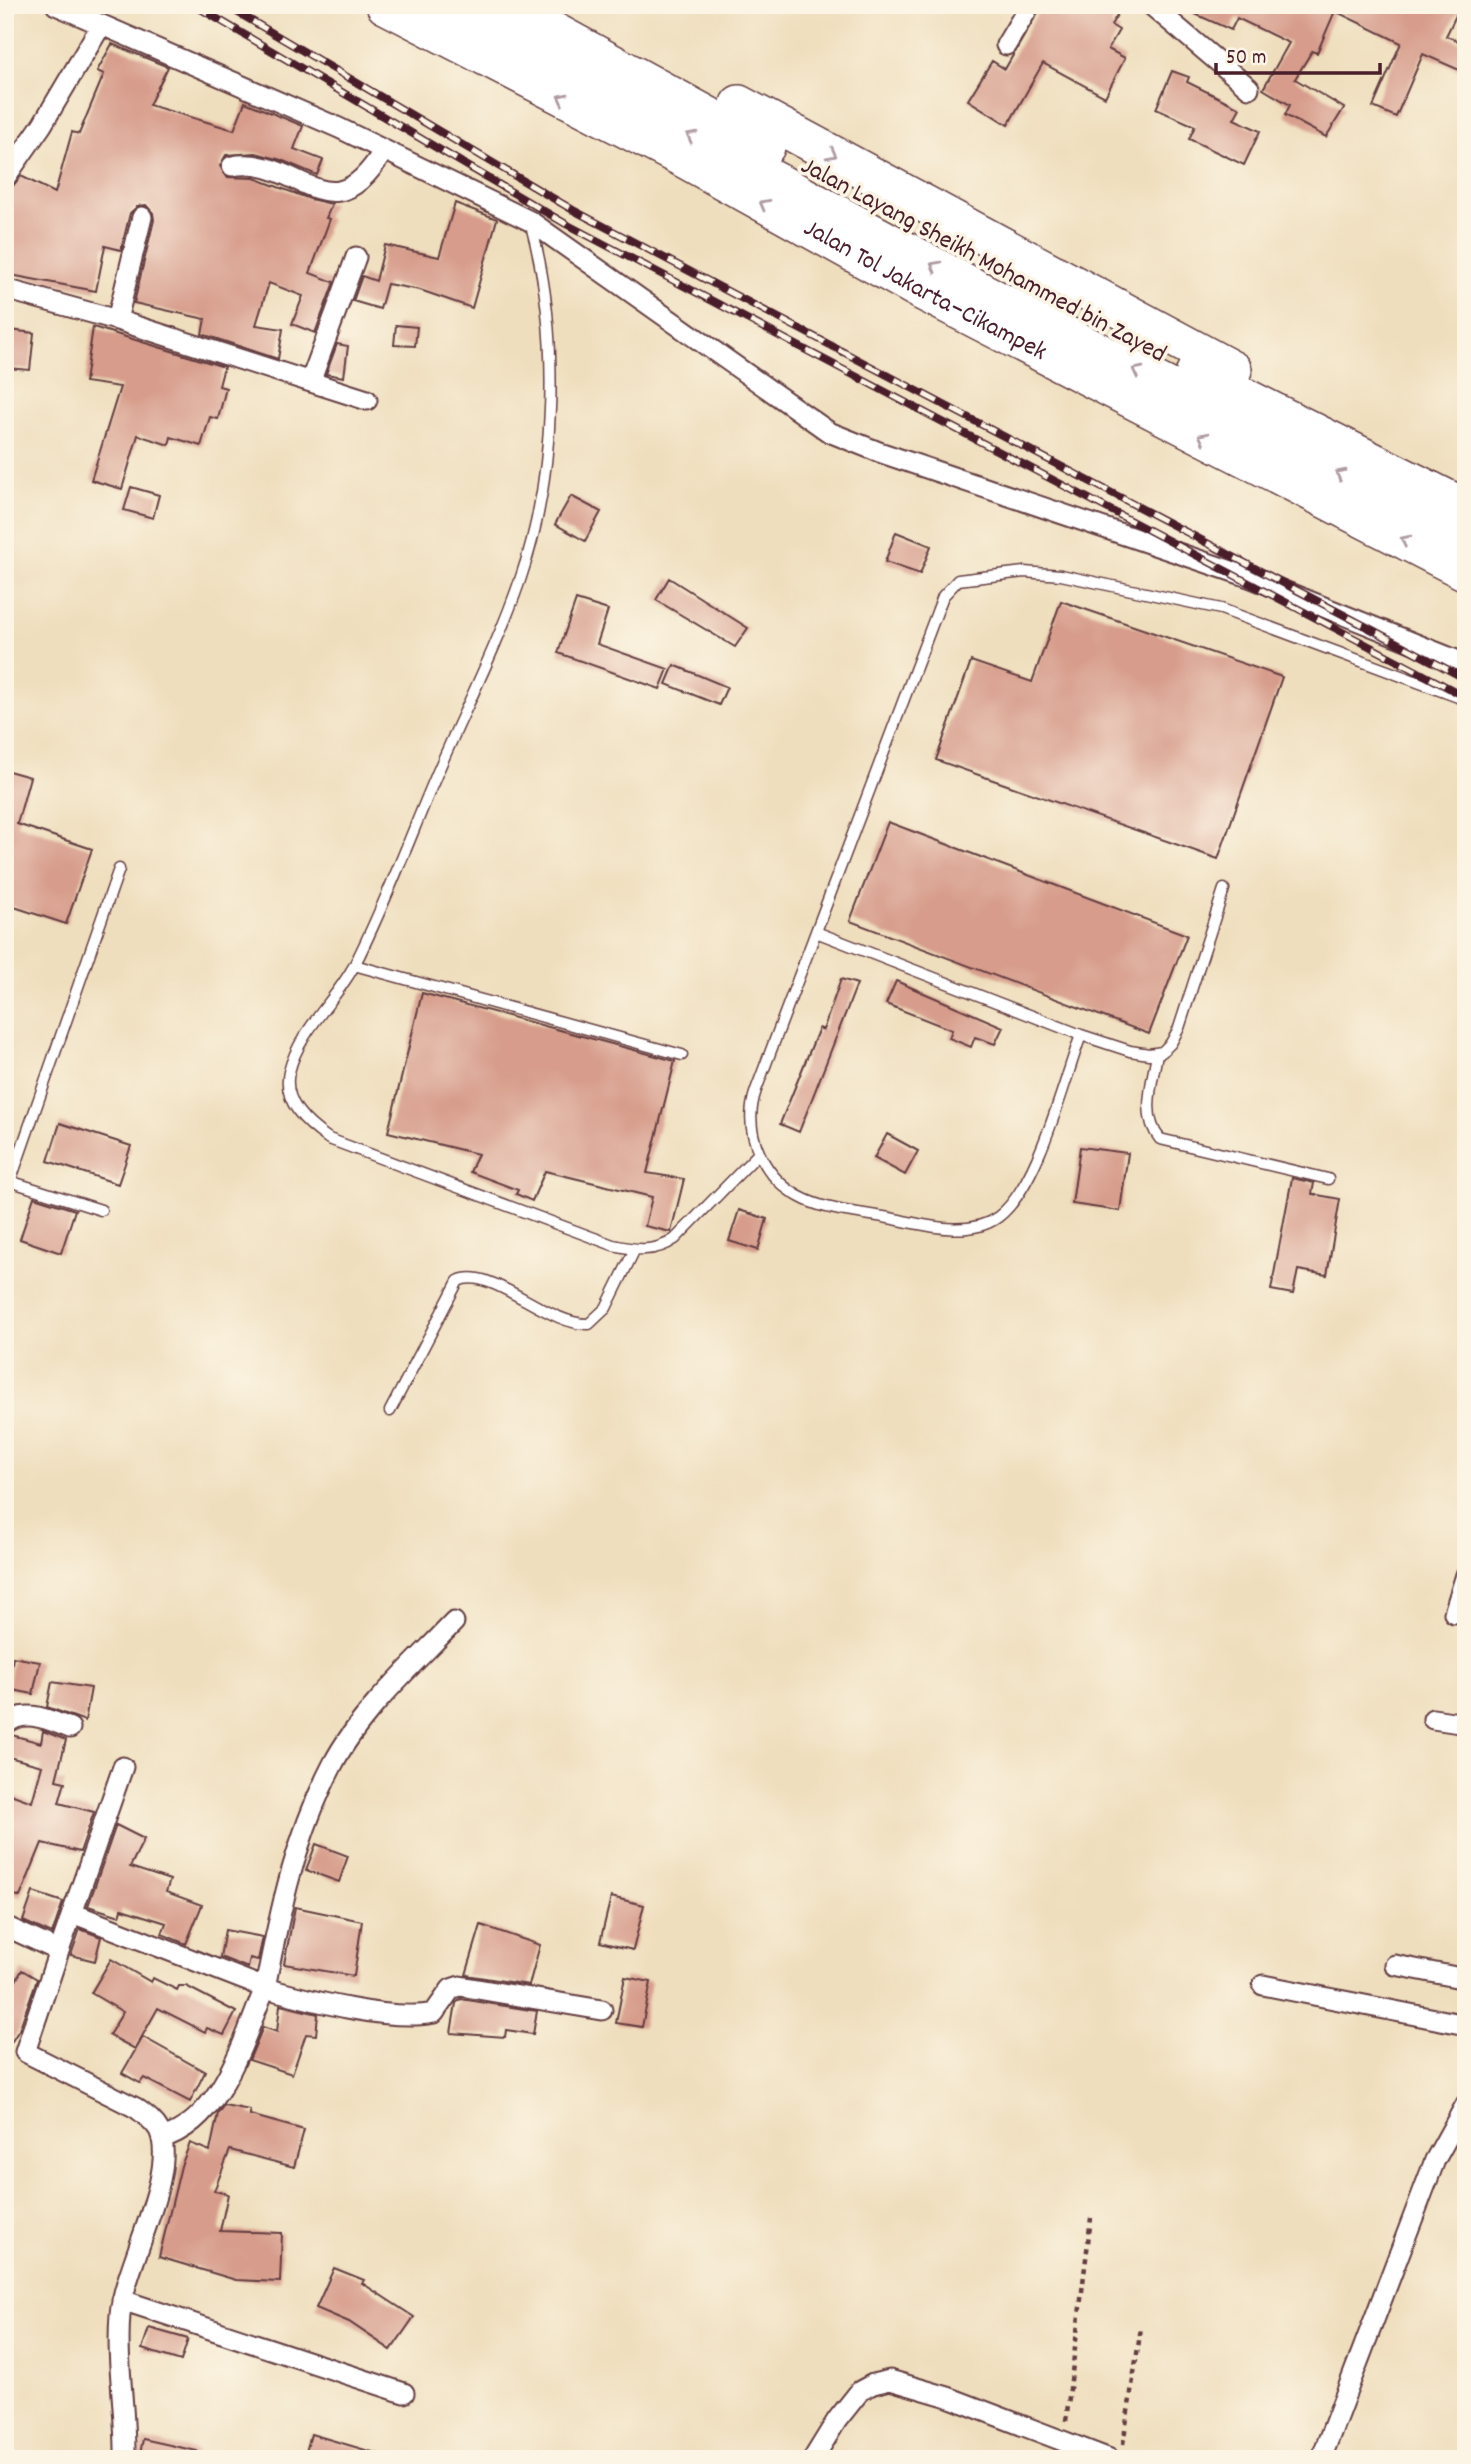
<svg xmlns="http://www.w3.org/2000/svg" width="1471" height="2464" viewBox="0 0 1471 2464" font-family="Dekko,sans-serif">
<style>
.building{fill:#d79c8b}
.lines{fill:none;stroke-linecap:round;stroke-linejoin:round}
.lane-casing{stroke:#633c41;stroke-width:13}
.street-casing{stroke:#633c41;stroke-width:23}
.highway-casing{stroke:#633c41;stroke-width:40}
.path{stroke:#633c41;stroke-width:4.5;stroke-dasharray:5 5;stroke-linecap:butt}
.lane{stroke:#fff;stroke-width:10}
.street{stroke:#fff;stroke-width:19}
.highway{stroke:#fff;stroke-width:37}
.rail-casing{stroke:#4a1f2b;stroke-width:8}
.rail{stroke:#fcf5e5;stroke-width:5;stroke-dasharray:16;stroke-linecap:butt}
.oneway{stroke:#ae9aa0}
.labels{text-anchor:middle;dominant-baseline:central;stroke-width:7;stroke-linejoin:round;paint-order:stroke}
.street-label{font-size:26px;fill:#4a1f2b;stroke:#fcf5e5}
</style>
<rect width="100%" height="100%" fill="#fcf5e5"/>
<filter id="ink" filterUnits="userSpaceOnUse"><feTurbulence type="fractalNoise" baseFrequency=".0143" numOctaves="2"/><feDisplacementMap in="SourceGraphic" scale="14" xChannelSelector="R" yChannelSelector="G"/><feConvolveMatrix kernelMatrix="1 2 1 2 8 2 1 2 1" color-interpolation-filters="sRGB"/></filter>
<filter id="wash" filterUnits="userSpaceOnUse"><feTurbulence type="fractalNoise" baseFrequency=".00686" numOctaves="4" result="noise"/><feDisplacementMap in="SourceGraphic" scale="28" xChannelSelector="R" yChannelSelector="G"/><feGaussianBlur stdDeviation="1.57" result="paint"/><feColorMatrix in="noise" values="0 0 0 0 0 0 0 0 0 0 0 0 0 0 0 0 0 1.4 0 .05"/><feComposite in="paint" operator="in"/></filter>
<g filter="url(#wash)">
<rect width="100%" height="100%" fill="#efdebd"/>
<g id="blocks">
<!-- building -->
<path class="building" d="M1042,5H1123L1111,25L1119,30L1108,49L1125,58L1105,97L1043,63L1008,125L968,100L992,61L1005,69Z
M1175,5H1461L1446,36L1466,44V73L1423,54L1396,117L1373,107L1401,43L1335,11L1317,53L1312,51L1295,79L1344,108L1326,137L1285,115L1290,105L1263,89L1289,43L1237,18L1231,30Z
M112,44L168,67L149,105L234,130L245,102L303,126L294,149L323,160L317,175L281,160L256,153L226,155L220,166L227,177L254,178L310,199L332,204L326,218L330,219L310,273L334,282L315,333L292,324L303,296L269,283L256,325L283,329L278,359L202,334L205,319L134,303L154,220L153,213L146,205L138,206L130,213L121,250L105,246L96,291L5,274V195L21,176L55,193L72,132L79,134L104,74L97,71Z
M1172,71L1189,77L1187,82L1240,108L1234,119L1260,131L1244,165L1189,139L1195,126L1156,109Z
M455,203L497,219L472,308L420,290L387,284L380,309L353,301L362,276L376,281L385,245L439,257Z
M396,325L417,327L415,346L394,345Z
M93,327L224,367L219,386L226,388L218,419L210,417L201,446L171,437L169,445L138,435L122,489L91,480L120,387L85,382Z
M9,330L34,333L30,370L6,368Z
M337,344L348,346L344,377L326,374Z
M131,487L159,495L153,518L124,510Z
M571,496L601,512L585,541L555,524Z
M896,532L931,546L920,574L885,562Z
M669,578L748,628L735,647L656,600Z
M576,600L608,610L597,644L668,669L660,689L558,653Z
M1061,601L1282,677L1218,859L936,760L971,661L1032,682Z
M674,665L727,687L719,705L666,684Z
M5,770L30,777L17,824L92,849L66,924L5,904Z
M888,822L1187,935L1149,1034L850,921Z
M841,979L857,984L799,1132L780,1124L819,1028L823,1030Z
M896,981L1003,1027L995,1044L975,1037L971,1047L949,1038L952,1030L886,1004Z
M422,993L675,1061L647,1173L684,1179L671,1232L645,1226L652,1197L545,1171L532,1201L516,1194L518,1190L470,1172L478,1154L388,1132Z
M60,1123L131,1146L118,1184L48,1161Z
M887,1134L918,1151L905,1175L874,1158Z
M1080,1147L1128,1153L1120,1211L1072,1204Z
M1292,1178L1314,1183L1312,1194L1340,1199L1327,1275L1298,1270L1293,1294L1271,1290Z
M34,1197L75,1210L61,1253L20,1239Z
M739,1210L767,1219L758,1250L729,1241Z
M13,1657L40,1662L33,1694L8,1689Z
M52,1682L91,1688L85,1721L47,1707Z
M43,1731L66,1740L56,1780L65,1782L59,1803L94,1812L80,1852L42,1843L20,1897L5,1891V1849L13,1831L5,1828V1792L32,1802L42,1766L5,1756V1737L12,1735L41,1743Z
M116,1825L144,1839L130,1867L170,1880L166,1892L202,1905L186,1944L162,1934L166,1923L122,1909L120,1916L88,1906Z
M316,1844L348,1856L339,1882L306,1870Z
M33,1892L63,1902L52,1934L23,1921Z
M611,1897L644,1905L633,1950L600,1942Z
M295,1907L362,1921L354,1976L284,1964Z
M481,1925L540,1945L529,1985L466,1975Z
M80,1929L101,1937L95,1961L71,1955Z
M225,1930L263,1937L258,1960L250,1958L248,1968L220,1957Z
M111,1959L151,1982L153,1978L177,1990L179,1986H186L236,2012L224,2035L207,2028L205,2032L158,2008L135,2049L109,2035L123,2012L91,1993Z
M22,1970L37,1979L19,2030L5,2052V2000Z
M625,1977L651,1982L642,2027L616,2023Z
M461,1999L537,2011L533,2034L506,2030L505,2037L451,2033L456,2003Z
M280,2005L318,2014L316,2035L306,2034L292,2074L249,2060L263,2027L277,2032Z
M143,2037L205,2072L190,2102L144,2078L140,2083L122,2073Z
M224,2105L250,2110V2115L304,2130L294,2167L230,2150L214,2191L228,2194L220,2231L282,2233L280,2282L236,2280L159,2257L181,2166L190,2143L210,2151L218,2113Z
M334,2268L364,2280L362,2283L414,2317L391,2350L349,2322L316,2308Z
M149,2328L188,2339L181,2361L142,2349Z
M311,2434L379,2454V2459H304Z
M143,2439L197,2451L196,2459H139Z"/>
</g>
</g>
<g filter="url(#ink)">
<use href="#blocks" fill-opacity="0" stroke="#633c41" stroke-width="2"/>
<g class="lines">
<defs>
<path id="lane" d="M531,225C560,333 557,473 520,580C498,644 466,707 439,769C411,834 387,901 355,964C336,1001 299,1030 289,1072C282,1102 307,1124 329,1139L613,1245C635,1250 655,1253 675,1239L759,1153
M816,932L1081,1035L1130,1051L1149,1054L1162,1052L1171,1043L1179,1028L1224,889
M354,965L682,1055
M1081,1035C1063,1084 1038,1187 998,1217C968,1239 921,1224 889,1218C863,1213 830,1211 806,1200C764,1181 741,1133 756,1090L943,596L958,580L1024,572L1061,575L1221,609L1466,700
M1157,1053C1153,1081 1140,1115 1160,1139L1328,1179
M6,1180L101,1210
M10,1182L119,869
M390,1411L458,1281C491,1265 548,1326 589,1324L606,1308L635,1249"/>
<path id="street" d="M56,5L339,128L530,221L829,432L879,452L1249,577L1466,664
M1151,5L1249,88
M1006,45L1030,5
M232,166C299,154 330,240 384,150
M5,178L42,125L100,27
M5,289L117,320L367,400
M117,320L142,217
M311,380L356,257
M1454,1613L1466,1575
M454,1622C414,1664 360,1712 333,1764C296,1835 280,1910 265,1988C309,2000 390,2022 434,2013L451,1989L460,1986L602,2010
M1433,1719L1466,1724
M5,1725C24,1707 49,1720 70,1728
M72,1913L265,1988C243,2040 222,2120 162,2138
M5,1926L59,1951L25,2052L136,2108C145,2115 154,2121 159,2130C179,2173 124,2265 120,2315C116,2362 126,2411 125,2459
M59,1951L123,1767
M1395,1965L1466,1979
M1263,1985L1466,2025
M122,2300L404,2393
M813,2459L837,2420L860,2391L873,2384L890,2380L948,2397L1110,2459
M1321,2459L1435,2160L1466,2104"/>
<g id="highway">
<path id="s1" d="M385,5L686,160L925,293L1466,572"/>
<path d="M448,5L998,300L1466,539"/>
<path d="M506,5L766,147"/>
<path d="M739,104L1233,370"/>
<path d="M1195,372L1466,508"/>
</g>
</defs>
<!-- lane casing -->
<use href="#lane" class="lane-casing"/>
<!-- street casing -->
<use href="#street" class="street-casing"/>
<!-- highway casing -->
<use href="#highway" class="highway-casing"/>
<!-- path -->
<path class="path" d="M1066,2421L1091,2218
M1123,2444L1141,2328"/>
<!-- lane -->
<use href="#lane" class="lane"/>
<!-- street -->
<use href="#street" class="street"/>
<!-- highway -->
<use href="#highway" class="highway"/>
<defs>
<path id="rail" d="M194,5L566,224L1466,697
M225,5L573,210L1466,679"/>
</defs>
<!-- rail casing -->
<use href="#rail" class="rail-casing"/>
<!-- rail -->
<use href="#rail" class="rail"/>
</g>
<!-- one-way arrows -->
<defs><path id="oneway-chevron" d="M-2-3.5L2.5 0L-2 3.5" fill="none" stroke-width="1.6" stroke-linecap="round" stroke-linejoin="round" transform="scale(1.75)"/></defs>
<g class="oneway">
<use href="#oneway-chevron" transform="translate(562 98) rotate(-153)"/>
<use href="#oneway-chevron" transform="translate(691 136) rotate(-152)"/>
<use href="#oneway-chevron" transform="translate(832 154) rotate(28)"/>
<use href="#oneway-chevron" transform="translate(764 204) rotate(-151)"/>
<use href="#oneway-chevron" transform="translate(935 266) rotate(-152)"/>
<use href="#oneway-chevron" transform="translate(1137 371) rotate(-153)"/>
<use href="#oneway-chevron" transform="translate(1203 437) rotate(-153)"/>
<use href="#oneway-chevron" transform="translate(1340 474) rotate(-153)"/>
<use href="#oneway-chevron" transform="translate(1405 540) rotate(-153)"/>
</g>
</g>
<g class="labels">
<!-- street labels -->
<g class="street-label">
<text transform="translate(983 261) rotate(28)">Jalan Layang Sheikh Mohammed bin Zayed</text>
<text stroke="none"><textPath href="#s1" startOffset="611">Jalan Tol Jakarta–Cikampek</textPath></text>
</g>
</g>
<!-- margin -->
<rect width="1471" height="2464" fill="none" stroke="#fcf5e5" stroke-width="28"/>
<!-- scale -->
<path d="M1216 63v10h164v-10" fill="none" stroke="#4a1f2b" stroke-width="3.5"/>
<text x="1226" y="63" font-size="21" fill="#4a1f2b" stroke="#fcf5e5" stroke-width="5" paint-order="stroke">50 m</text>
</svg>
